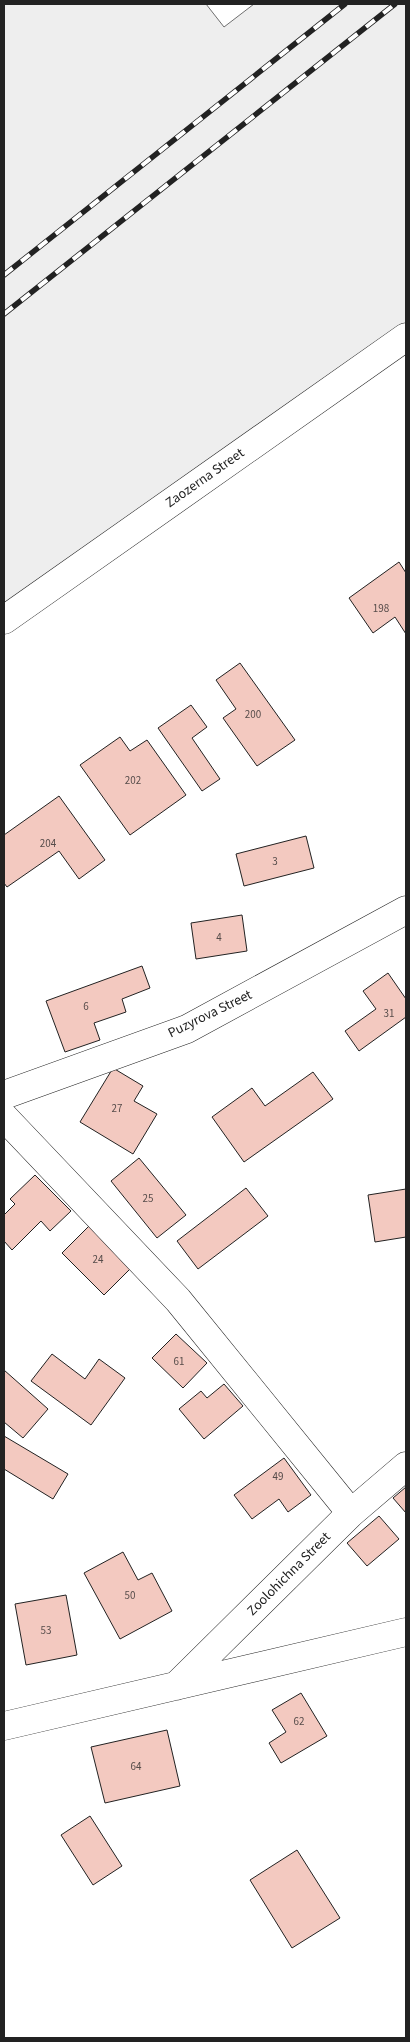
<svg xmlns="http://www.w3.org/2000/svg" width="410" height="2042" viewBox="0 0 410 2042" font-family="'Source Sans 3',sans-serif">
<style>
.green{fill:#eee;stroke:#6f6f6f}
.building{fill:#f3c9c0;stroke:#222}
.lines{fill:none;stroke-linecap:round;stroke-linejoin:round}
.street-casing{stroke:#222;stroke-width:29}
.secondary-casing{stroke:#222;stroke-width:29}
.street{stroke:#fff;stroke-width:28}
.secondary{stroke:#fff;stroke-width:28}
.rail-casing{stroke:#222;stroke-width:5.5}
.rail{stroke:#fff;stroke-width:4;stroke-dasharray:11;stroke-linecap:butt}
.labels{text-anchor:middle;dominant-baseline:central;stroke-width:4;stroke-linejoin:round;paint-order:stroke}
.number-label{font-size:11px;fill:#564c4a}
.street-label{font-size:14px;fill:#222;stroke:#fff}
</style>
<rect width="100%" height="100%" fill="#fff"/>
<!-- green -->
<path class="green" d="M4,4H206L224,27L254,4H406V337L4,620Z"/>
<!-- building -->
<path class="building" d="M399,562L406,573V634L395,617L373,633L349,598Z
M240,663L295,740L257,766L223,718L236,709L216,680Z
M191,705L207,727L192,738L220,779L202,791L158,728Z
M120,737L130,751L147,740L186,795L130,835L80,765Z
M59,796L105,860L79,879L59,851L7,887L4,883V835Z
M306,836L314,868L244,886L236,854Z
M242,915L247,951L196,959L191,923Z
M142,966L150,988L122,999L126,1012L94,1023L100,1040L65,1052L46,1001Z
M388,973L406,999V1017L359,1051L345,1031L376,1009L363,991Z
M113,1068L143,1086L134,1101L157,1114L133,1154L80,1122Z
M313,1072L333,1099L244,1162L212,1117L252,1088L265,1106Z
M139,1158L186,1215L157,1238L111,1181Z
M35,1175L71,1211L50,1231L41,1221L12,1250L4,1241V1215L15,1204L10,1199Z
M246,1188L268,1216L198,1269L177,1241Z
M406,1189V1237L375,1242L368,1195Z
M91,1224L134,1265L104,1295L62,1253Z
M176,1334L207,1363L183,1388L152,1358Z
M52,1354L85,1379L99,1359L125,1378L91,1425L31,1381Z
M4,1370L48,1409L23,1438L4,1422Z
M224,1384L243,1406L204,1439L179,1409L201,1391L207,1398Z
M4,1436L68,1474L53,1499L4,1469Z
M284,1458L311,1495L288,1512L279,1499L252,1519L234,1495Z
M406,1487V1513L393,1498Z
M379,1516L399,1539L367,1566L347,1543Z
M123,1552L138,1580L152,1573L172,1611L120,1639L84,1573Z
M66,1595L77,1655L26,1665L15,1604Z
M301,1693L327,1736L281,1763L269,1743L286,1732L272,1710Z
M167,1730L180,1786L105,1803L91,1747Z
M90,1816L122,1866L93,1885L61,1835Z
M297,1850L340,1918L292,1948L250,1880Z"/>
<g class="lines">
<defs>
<path id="street" d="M4,1095L187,1029L406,910
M4,1117L178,1300L351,1513
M176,1686L351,1513L406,1466
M4,1726L406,1632"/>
<path id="secondary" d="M4,620L406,337"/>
</defs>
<!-- street casing -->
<use href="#street" class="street-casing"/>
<!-- secondary casing -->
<use href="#secondary" class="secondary-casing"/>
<!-- street -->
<use href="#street" class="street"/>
<!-- secondary -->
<use href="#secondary" class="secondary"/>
<defs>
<path id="rail" d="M4,275L345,4
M4,314L395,4"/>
</defs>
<!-- rail casing -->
<use href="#rail" class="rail-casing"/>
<!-- rail -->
<use href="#rail" class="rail"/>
</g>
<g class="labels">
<!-- number labels -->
<g class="number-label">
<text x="381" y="608">198</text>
<text x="253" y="714">200</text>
<text x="133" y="780">202</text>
<text x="48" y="843">204</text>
<text x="275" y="861">3</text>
<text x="219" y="937">4</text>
<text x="86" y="1006">6</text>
<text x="389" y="1013">31</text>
<text x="117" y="1108">27</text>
<text x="148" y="1198">25</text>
<text x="98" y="1259">24</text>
<text x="179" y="1361">61</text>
<text x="278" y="1476">49</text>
<text x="130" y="1595">50</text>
<text x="46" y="1630">53</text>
<text x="299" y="1721">62</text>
<text x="136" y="1766">64</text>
</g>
<!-- street labels -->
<g class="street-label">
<text transform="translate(205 478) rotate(-35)">Zaozerna Street</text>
<text transform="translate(210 1014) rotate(-26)">Puzyrova Street</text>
<text transform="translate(289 1574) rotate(-45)">Zoolohichna Street</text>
</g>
</g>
<!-- border -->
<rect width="410" height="2042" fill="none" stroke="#222222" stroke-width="10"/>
</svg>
